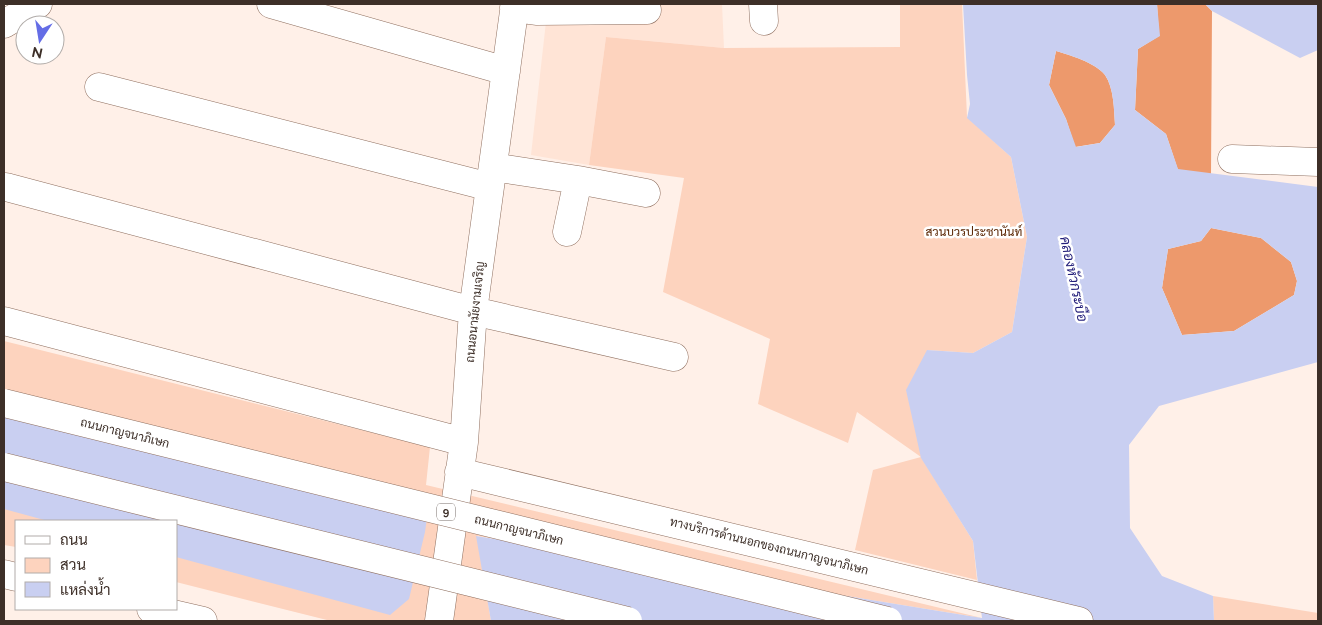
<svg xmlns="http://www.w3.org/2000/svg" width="1322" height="625" viewBox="0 0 1322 625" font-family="Raleway,Sarabun,sans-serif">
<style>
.built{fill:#ffe4d6}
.green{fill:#fdd3be}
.forest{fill:#ed996c}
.water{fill:#c9cff1;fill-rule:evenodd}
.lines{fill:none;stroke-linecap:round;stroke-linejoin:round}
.minor-casing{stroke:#8f6f5f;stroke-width:29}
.major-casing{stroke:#8f6f5f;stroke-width:29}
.minor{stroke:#fff;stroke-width:28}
.major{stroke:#fff;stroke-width:28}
.highway-bridge-casing{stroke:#8f6f5f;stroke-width:29;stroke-linecap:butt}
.highway-bridge{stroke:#fff;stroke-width:28}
.labels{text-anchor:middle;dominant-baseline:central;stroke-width:5;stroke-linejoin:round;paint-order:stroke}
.shield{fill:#fff;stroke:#776d68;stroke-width:1}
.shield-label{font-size:11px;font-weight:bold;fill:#3d2f28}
.park-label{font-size:12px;fill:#5a2603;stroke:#fff}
.street-label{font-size:12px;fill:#3d2f28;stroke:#fff}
.water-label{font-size:14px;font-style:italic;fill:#25207b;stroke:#fff}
</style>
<rect width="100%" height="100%" fill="#fff0e8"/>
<!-- built -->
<path class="built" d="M548,4H722L724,48L606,37L589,165L531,155Z"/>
<!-- green -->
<path class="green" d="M900,4H962L967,117L1011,157L1027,237L1012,332L973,353L927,350L921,457L973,541L977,580L855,550L873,470L921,457L857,412L848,443L758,404L770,339L663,292L684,178L589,165L606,37L724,48L900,47Z
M4,341L430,447L426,485L982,618L477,536L491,621H331L176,582V521H16V547L4,545Z
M1213,596L1318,613V621H1214Z"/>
<!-- forest -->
<path class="forest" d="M1157,4H1205L1212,11L1211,175L1178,170L1166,134L1135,110L1138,49L1159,36Z
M1056,51C1070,55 1096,63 1105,75C1114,88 1114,110 1115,125L1100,143L1075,147L1066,119L1049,85Z
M1211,228L1261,238L1291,262L1297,281L1294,295L1234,331L1182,335L1162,288L1168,249L1201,241Z"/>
<!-- water -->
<path class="water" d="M963,4H1157L1160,36L1138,49L1135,110L1166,134L1178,169L1318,187V362L1159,406L1129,445L1130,528L1162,576L1213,596L1214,621H491L476,536L982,618L973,541L921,458L906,390L927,350L973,353L1012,332L1027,237L1011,157L967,118L970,104L967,75ZM1056,51C1070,55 1096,63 1105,75C1114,88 1114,110 1115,125L1100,143L1076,147L1066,119L1049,85ZM1211,228L1261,238L1291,262L1297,281L1294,295L1234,331L1182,335L1162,288L1168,249L1201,241Z
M1205,4H1318V50L1300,58L1212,11Z
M4,392L430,497L425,532L409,599L390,615L176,557V521H48L4,509Z"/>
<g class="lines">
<defs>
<path id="minor" d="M271,4L506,71
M763,4L764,21
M514,8L536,11L647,10
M4,24L38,4
M99,87L490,187
M1232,159L1318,162
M493,167L578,180L567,232
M578,180L646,193
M6,187L473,311L674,357
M4,321L464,442
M459,472L1079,621
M439,621L464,442L473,311L515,4"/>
<path id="major" d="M4,574L16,577
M151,609L203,621"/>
</defs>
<!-- minor casing -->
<use href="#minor" class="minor-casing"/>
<!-- major casing -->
<use href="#major" class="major-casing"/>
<!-- minor -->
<use href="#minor" class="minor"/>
<!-- major -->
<use href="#major" class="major"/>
<defs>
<path id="highway-bridge" d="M4,403L888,621
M4,467L628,621"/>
</defs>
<!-- highway-bridge casing -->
<use href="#highway-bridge" class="highway-bridge-casing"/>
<!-- highway-bridge -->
<use href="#highway-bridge" class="highway-bridge"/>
</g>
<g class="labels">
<!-- shield labels -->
<rect class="shield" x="437" y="503.5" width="18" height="17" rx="4"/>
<g class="shield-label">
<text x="446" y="512">9</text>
</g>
<!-- park labels -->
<g class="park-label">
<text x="974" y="232">สวนบวรประชานันท์</text>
</g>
<!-- street labels -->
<g class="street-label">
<text transform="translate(475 312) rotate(-84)">ถนนอนามัยงามเจริญ</text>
<text transform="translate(125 433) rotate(14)">ถนนกาญจนาภิเษก</text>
<text transform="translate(519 530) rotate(14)">ถนนกาญจนาภิเษก</text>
<text transform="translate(769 546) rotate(14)">ทางบริการด้านนอกของถนนกาญจนาภิเษก</text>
</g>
<!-- water labels -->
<g class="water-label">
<text transform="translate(1074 279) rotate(78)">คลองหัวกระบือ</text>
</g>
</g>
<!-- border -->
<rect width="1322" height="625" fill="none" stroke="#3d2f28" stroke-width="10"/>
<!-- legend -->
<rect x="15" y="520" width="162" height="90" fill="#ffffff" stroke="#b1aca9"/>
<rect x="25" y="536" width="25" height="8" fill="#ffffff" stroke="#b1aca9"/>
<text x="60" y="545" font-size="15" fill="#3d2f28">ถนน</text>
<rect x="25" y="558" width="25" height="15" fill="#fdd3be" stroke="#b1aca9"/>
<text x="60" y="570" font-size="15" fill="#3d2f28">สวน</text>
<rect x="25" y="582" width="25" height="15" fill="#c9cff1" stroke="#b1aca9"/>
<text x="60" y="595" font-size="15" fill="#3d2f28">แหล่งน้ำ</text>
<!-- north arrow -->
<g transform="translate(40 40) rotate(192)"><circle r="24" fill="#ffffff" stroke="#b1aca9"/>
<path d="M0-4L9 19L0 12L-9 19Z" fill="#646de6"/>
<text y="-8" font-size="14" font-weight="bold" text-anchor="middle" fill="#3d2f28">N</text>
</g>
</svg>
